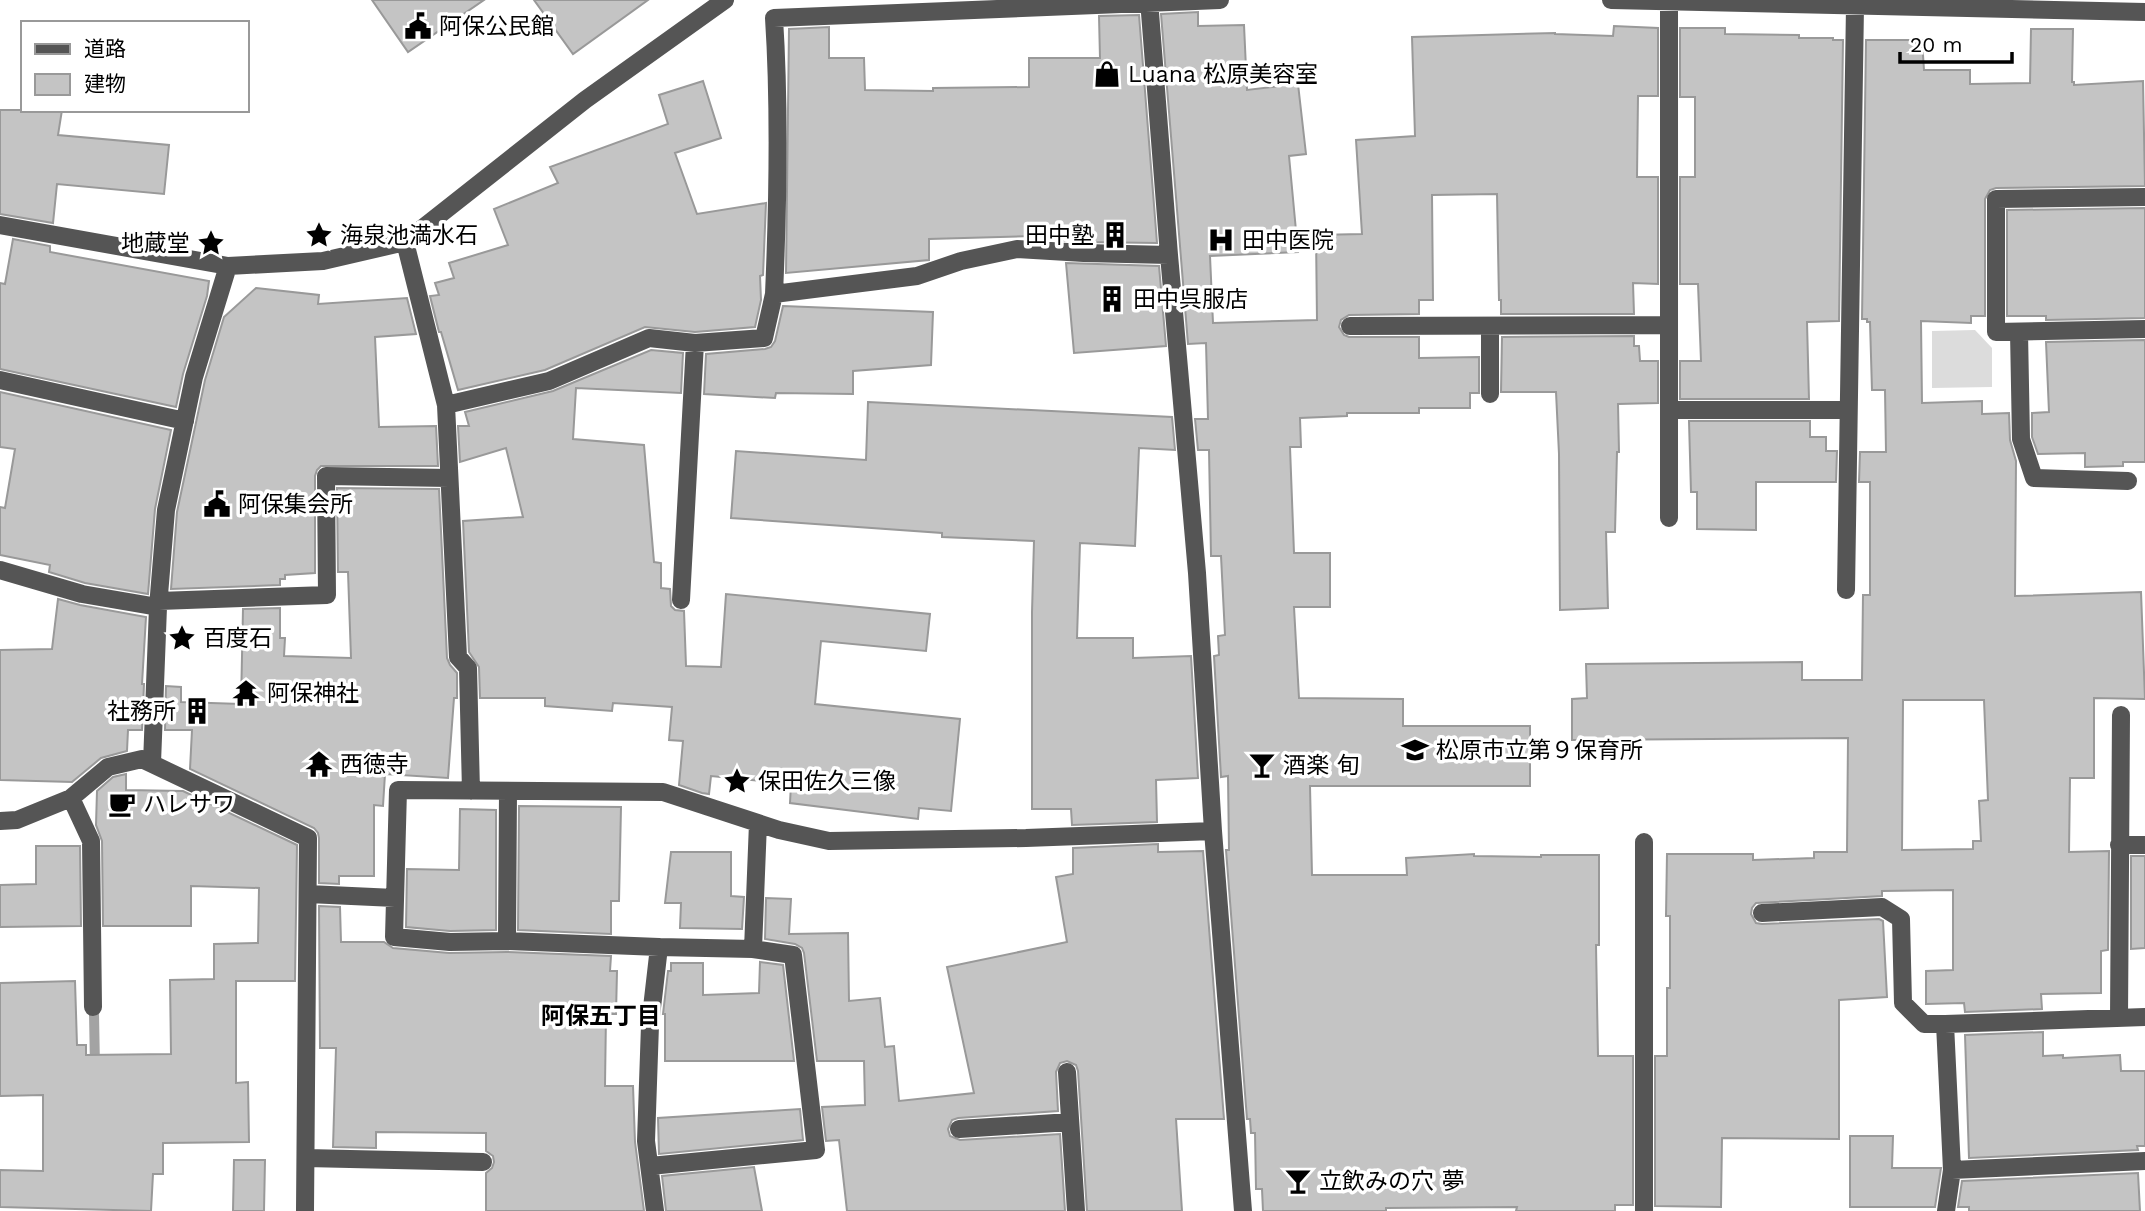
<svg xmlns="http://www.w3.org/2000/svg" width="2145" height="1211" viewBox="0 0 2145 1211" font-family="'Work Sans','Noto Sans JP',sans-serif">
<style>
.green{fill:#dcdcdc}
.lines{fill:none;stroke-linecap:round;stroke-linejoin:round}
.stream{stroke:#a3a3a3;stroke-width:10}
.building{fill:#c4c4c4;stroke:#999;stroke-width:2;fill-rule:evenodd}
.minor{stroke:#555;stroke-width:18}
.labels{text-anchor:middle;dominant-baseline:central;stroke-width:7;stroke-linejoin:round;paint-order:stroke}
.poi-label{font-size:23px;fill:#000;stroke:#fff;text-anchor:start}
.neighbourhood-label{font-size:24px;font-weight:bold;fill:#000;stroke:#fff}
</style>
<rect width="100%" height="100%" fill="#fff"/>
<!-- green -->
<path class="green" d="M1975,330L1992,348V387L1932,388V331Z"/>
<g class="lines">
<!-- stream -->
<path class="stream" d="M94,1013L95,1067"/>
</g>
<!-- building -->
<path class="building" d="M372,0H484L408,52Z
M534,0H648L573,54Z
M1198,12V26L1244,25L1247,90L1298,84L1306,154L1289,156L1298,252L1210,256L1213,323L1317,320L1316,235L1362,234L1356,140L1415,136L1412,37L1555,33V34L1613,36L1614,26L1658,28V96H1638L1637,177H1658V284L1633,283L1634,314H1501V300H1499L1497,194L1432,195L1433,300H1419V314L1349,315L1341,320L1339,327L1344,335L1349,337H1419V358L1479,357V393H1470V408H1419V413H1347V416L1300,418L1301,447H1290L1294,553H1330V607H1294L1299,698L1403,699V726H1530V786H1310L1312,875H1407L1406,858L1474,854V856L1541,857V855H1599V945H1596L1598,1056H1633V1205H1615V1211H1516L1517,1207L1386,1208V1211H1263L1262,1189H1256L1255,1133H1251L1250,1119H1247L1226,850H1229L1228,776L1221,777L1214,656L1219,655L1218,636L1225,635L1221,556H1211L1209,450H1198L1195,419H1208L1206,343L1188,344L1161,14Z
M1139,15L1157,243L1084,242L1031,238V236L929,239V260L786,273L789,29L829,27V58H864L865,90L933,91V88L1029,87V58H1100L1099,16Z
M1680,28H1725V34L1799,35V38H1833V40H1843L1839,321L1807,322L1809,399H1680V361H1701L1698,284H1680V177H1695V97H1680Z
M2031,29H2073L2072,82H2074V85L2143,81L2145,186L1996,188L1990,190L1985,199V316H1971V323L1921,321L1922,403L1982,401V414L2009,413L2010,440L2016,461L2015,596L2141,592L2145,699L2094,698V778H2070L2069,852L2109,851L2108,950L2101,951V993L2041,994L2042,1009L1965,1012L1964,1003L1926,1004V971L1953,970V890L1882,891V896L1756,903L1752,908L1751,914L1756,923L1762,924L1879,919L1883,921L1887,997L1839,1000V1139L1722,1138L1721,1207L1655,1206V1056H1667V988H1670V916H1666L1667,854H1753V860L1814,858V852H1847L1848,738L1572,740V699L1587,698L1586,664L1802,662V680H1862L1863,595H1870V482H1859L1860,452H1886L1885,390H1872L1870,322H1867V319H1862L1866,40H1922L1924,70H1970V84L2030,83ZM1903,700H1984L1988,800L1979,801L1981,841H1973V849L1902,850Z
M703,81L721,138L675,153L697,214L766,203L763,275L760,276L761,300L755,327L695,332L645,327L545,370L458,390L441,332H439L430,296L439,295L435,283L454,278L449,263L508,245L494,209L558,183L550,167L668,124L659,95Z
M0,110H62L58,135L169,145L164,194L57,184L53,223L0,214Z
M2145,208V318L2046,320V316H2007V210Z
M13,239L50,246V252L209,281L207,296L183,374L176,407L0,369V283L5,284Z
M1066,263L1159,266L1166,346L1074,353Z
M256,288L319,295L318,304L407,298L416,334L375,337L379,427L436,426L438,466H321L317,470L315,476V573L285,575V579H280V585L171,589L177,512L205,380L224,317Z
M783,306L933,312L931,365L853,371V394L776,393L775,398L704,394L706,354L765,349L771,347L775,341Z
M1634,336V346H1639L1640,361H1658V403L1618,404L1619,452H1617L1615,532H1606L1608,608L1560,610L1559,454L1556,392H1501L1502,337Z
M2145,340V462H2123V466L2085,467V453L2038,454L2032,437V413L2049,412L2046,342Z
M651,350L683,353L681,393L576,388L573,439L644,445L654,562L661,563V588L670,589L671,606L675,610L684,611L686,666L721,667L726,594L930,614L926,651L821,641L815,704L960,719L951,811L919,808L918,819L790,803L791,784L711,776L709,794L702,793L679,785L683,741L669,740L672,707L613,703L612,711L545,706V698H480L479,667L469,652L463,521L523,517L506,448L460,462L458,426H469L465,412L553,391Z
M0,392L171,430L155,509L148,594L85,583L49,572L50,565L0,555V507L5,508L15,449L0,447Z
M868,402L1172,417L1175,450L1139,448L1135,546L1080,543L1077,638H1133V658L1191,656L1198,778L1156,780L1157,822L1072,825L1071,809H1032V612L1034,541L942,537V533L731,518L736,451L866,460Z
M1689,421H1810V437H1826V451H1837L1836,482H1756V530L1697,529V492H1691Z
M337,488L439,489L447,658L450,665L457,673V698H454L448,778L385,774L383,806L374,805V876H339V884L319,883V838L318,833L314,828L190,769L192,730H165L166,686L181,687V702L241,704L243,609L280,608V638H285L284,656L351,658L348,572H338Z
M58,599L80,605L146,617L142,684H144L142,730H128L127,751L101,758L72,782L0,780V650L52,649Z
M126,774V790L183,791L297,845L295,981H236V1083L248,1082L249,1142L163,1143V1174H153L151,1211L0,1207V1170L43,1171V1095L0,1096V983L75,981L77,1045H86V1055L171,1054L170,980L214,979V944L258,943L259,888L191,886V926H103L102,841L96,825L97,791L113,777Z
M519,806L621,807L619,901H611V934L518,930Z
M460,809L496,810V930L450,931L406,927L407,869L459,870Z
M1158,844V852L1203,851L1224,1119H1176L1182,1211H1087L1078,1071L1076,1065L1067,1061L1060,1063L1056,1072L1058,1111L958,1118L952,1120L948,1129L950,1136L960,1140L1060,1134L1065,1211H847L839,1140L826,1141L822,1107L865,1105L864,1061H817L804,953L802,948L795,944L765,939L766,898L791,899L789,934L848,933L849,1001L880,998L885,1047L894,1046L899,1101L974,1093L947,967L1067,942L1056,877L1073,874V848Z
M36,846H80L81,926L0,927V885L36,884Z
M671,852H731V896L744,897L742,929L680,928L681,903H665Z
M2131,856H2145V948L2131,949Z
M319,906L340,907L341,942H384L393,948L449,953L507,952L611,956L610,971H617L616,1014H606L605,1086H633L635,1142L644,1211H486V1173L492,1168L494,1162L493,1156L486,1151V1133L376,1132V1148L333,1147L336,1048H320Z
M760,962L783,965L794,1061H665V1014H663L668,971H671V963H703V995L759,993Z
M2043,1032V1056L2063,1055V1058L2120,1055L2121,1071H2145V1146H2137L2138,1150L1969,1158L1965,1035Z
M800,1109L803,1140L659,1154L658,1118Z
M1850,1136H1893L1892,1168H1941L1935,1207H1850Z
M234,1160H265L264,1211H233Z
M754,1167L762,1211H666L662,1176Z
M2138,1173L2140,1211H1969V1207H1958L1962,1181Z"/>
<g class="lines">
<!-- minor -->
<path class="minor" d="M1149,0L1169,255L1197,573L1213,831L1243,1211
M1611,0L2145,12
M1669,1V518
M2145,197L1996,199V332L2145,329
M0,225L228,266L323,261L405,242L585,100L725,0
M405,242L446,405L458,657L468,668L471,791
M774,294C778,202 780,110 774,18L1220,0
M1350,326L1669,325
M1490,326V394
M2019,332L2021,439L2034,478L2128,481
M0,380L185,421
M446,405L549,381L649,338L695,343L764,338L774,294L917,276L961,261L1017,249L1084,253L1169,255
M1669,410H1848
M0,570L82,594L158,607
M1846,590L1855,6
M681,600L695,343
M159,601L327,595L326,476L449,478
M152,763L158,607L166,510L194,377L228,266
M71,798L91,841L93,1007
M0,821L17,820L71,798L108,767L142,759L308,838L305,1211
M2119,845H2145
M308,894L395,898
M1762,913L1882,907L1901,919L1903,1003L1924,1024H1945
M507,941L508,791
M753,949L758,823
M2119,1018L2121,715
M1067,1072L1076,1211
M959,1129L1070,1122
M306,1158L483,1162
M650,1166L816,1150L793,955L753,949L659,947
M1952,1170L2145,1161
M655,1211L646,1141L650,1025L659,947L507,941L450,942L394,937L398,790L663,792L779,830L829,841L1026,838L1213,831
M1644,1211V842
M1946,1211L1952,1170L1945,1024L2145,1017"/>
</g>
<!-- icons -->
<defs>
<symbol id="civic-bare" viewBox="-9 -9 18 18"><path d="M-.6-6.5H3V-4.5H.6V-3L4-1V1h2V6H-6V1h2V-1L-.6-3ZM-1.2 2.5V6h2.4V2.5Z" fill="#000" stroke="#fff" stroke-width="2.5" paint-order="stroke"/></symbol>
<symbol id="shop-bare" viewBox="-9 -9 18 18"><path d="M-5-2.5h2.3a2.7 3.5 0 0 1 5.4 0H5L5.5 6h-11ZM-1.5-2.5h3a1.5 2.3 0 0 0-3 0Z" fill="#000" stroke="#fff" stroke-width="2.5" paint-order="stroke"/></symbol>
<symbol id="sight-bare" viewBox="-9 -9 18 18"><path d="M0-6L1.8-2.2L6-1.7L2.9 1.2L3.7 5.4L0 3.3L-3.7 5.4L-2.9 1.2L-6-1.7L-1.8-2.2Z" fill="#000" stroke="#fff" stroke-width="2.5" paint-order="stroke"/></symbol>
<symbol id="building-bare" viewBox="-9 -9 18 18"><path d="M-4-6H4V6H1V3H-1V6H-4ZM-2.5-4.3h1.7v1.8h-1.7ZM.8-4.3h1.7v1.8H.8ZM-2.5-1h1.7V.8h-1.7ZM.8-1h1.7V.8H.8Z" fill="#000" stroke="#fff" stroke-width="2.5" paint-order="stroke"/></symbol>
<symbol id="hospital-bare" viewBox="-9 -9 18 18"><path d="M-5-5h3v3.5h4V-5h3V5h-3V1.5h-4V5h-3Z" fill="#000" stroke="#fff" stroke-width="2.5" paint-order="stroke"/></symbol>
<symbol id="temple-bare" viewBox="-9 -9 18 18"><path d="M0-6L5-2H3V0L6.5 2.5H4V6H1.5V3h-3V6H-4V2.5H-6.5L-3 0V-2H-5Z" fill="#000" stroke="#fff" stroke-width="2.5" paint-order="stroke"/></symbol>
<symbol id="school-bare" viewBox="-9 -9 18 18"><path d="M0-5L7-2L0 1L-7-2ZM-4 1L0 2.5L4 1V4Q0 6-4 4Z" fill="#000" stroke="#fff" stroke-width="2.5" paint-order="stroke"/></symbol>
<symbol id="bar-bare" viewBox="-9 -9 18 18"><path d="M-6-5H6L.8 .8V4.5H3.5V6h-7V4.5H-.8V.8Z" fill="#000" stroke="#fff" stroke-width="2.5" paint-order="stroke"/></symbol>
<symbol id="cafe-bare" viewBox="-9 -9 18 18"><path d="M-5.5-4.5H6V0H3Q3 3.5 0 3.5H-2.5Q-5.5 3.5-5.5 0ZM3-3.2v2h1.7v-2ZM-6 4.5H4V6H-6Z" fill="#000" stroke="#fff" stroke-width="2.5" paint-order="stroke"/></symbol>
</defs>
<g fill-rule="evenodd">
<use href="#civic-bare" x="399" y="7" width="38" height="38"/>
<use href="#shop-bare" x="1088" y="55" width="38" height="38"/>
<use href="#sight-bare" x="300" y="216" width="38" height="38"/>
<use href="#building-bare" x="1096" y="216" width="38" height="38"/>
<use href="#hospital-bare" x="1202" y="221" width="38" height="38"/>
<use href="#sight-bare" x="192" y="224" width="38" height="38"/>
<use href="#building-bare" x="1093" y="280" width="38" height="38"/>
<use href="#civic-bare" x="198" y="485" width="38" height="38"/>
<use href="#sight-bare" x="163" y="619" width="38" height="38"/>
<use href="#temple-bare" x="227" y="674" width="38" height="38"/>
<use href="#building-bare" x="178" y="692" width="38" height="38"/>
<use href="#school-bare" x="1396" y="731" width="38" height="38"/>
<use href="#temple-bare" x="300" y="745" width="38" height="38"/>
<use href="#bar-bare" x="1243" y="746" width="38" height="38"/>
<use href="#sight-bare" x="718" y="762" width="38" height="38"/>
<use href="#cafe-bare" x="103" y="785" width="38" height="38"/>
<use href="#bar-bare" x="1279" y="1162" width="38" height="38"/>
</g>
<g class="labels">
<!-- poi labels -->
<g class="poi-label">
<text x="439" y="26">阿保公民館</text>
<text x="1128" y="74">Luana 松原美容室</text>
<text x="340" y="235">海泉池満水石</text>
<text x="1094" y="235" text-anchor="end">田中塾</text>
<text x="1242" y="240">田中医院</text>
<text x="190" y="243" text-anchor="end">地蔵堂</text>
<text x="1133" y="299">田中呉服店</text>
<text x="238" y="504">阿保集会所</text>
<text x="203" y="638">百度石</text>
<text x="267" y="693">阿保神社</text>
<text x="176" y="711" text-anchor="end">社務所</text>
<text x="1436" y="750">松原市立第９保育所</text>
<text x="340" y="764">西徳寺</text>
<text x="1283" y="765">酒楽 旬</text>
<text x="758" y="781">保田佐久三像</text>
<text x="143" y="804">ハレサワ</text>
<text x="1319" y="1181">立飲みの穴 夢</text>
</g>
<!-- neighbourhood labels -->
<g class="neighbourhood-label">
<text x="601" y="1016">阿保五丁目</text>
</g>
</g>
<!-- legend -->
<rect x="21" y="21" width="228" height="91" fill="#ffffff" stroke="#999999" stroke-width="2"/>
<rect x="35" y="44" width="35" height="10" fill="#555555" stroke="#999999" stroke-width="2"/>
<text x="84" y="56" font-size="21" fill="#000000">道路</text>
<rect x="35" y="74" width="35" height="21" fill="#c4c4c4" stroke="#999999" stroke-width="2"/>
<text x="84" y="91" font-size="21" fill="#000000">建物</text>
<!-- scale -->
<path d="M1900 52v10h112v-10" fill="none" stroke="#000000" stroke-width="3.5"/>
<text x="1910" y="52" font-size="21" fill="#000000" stroke="#ffffff" stroke-width="5" paint-order="stroke">20 m</text>
</svg>
